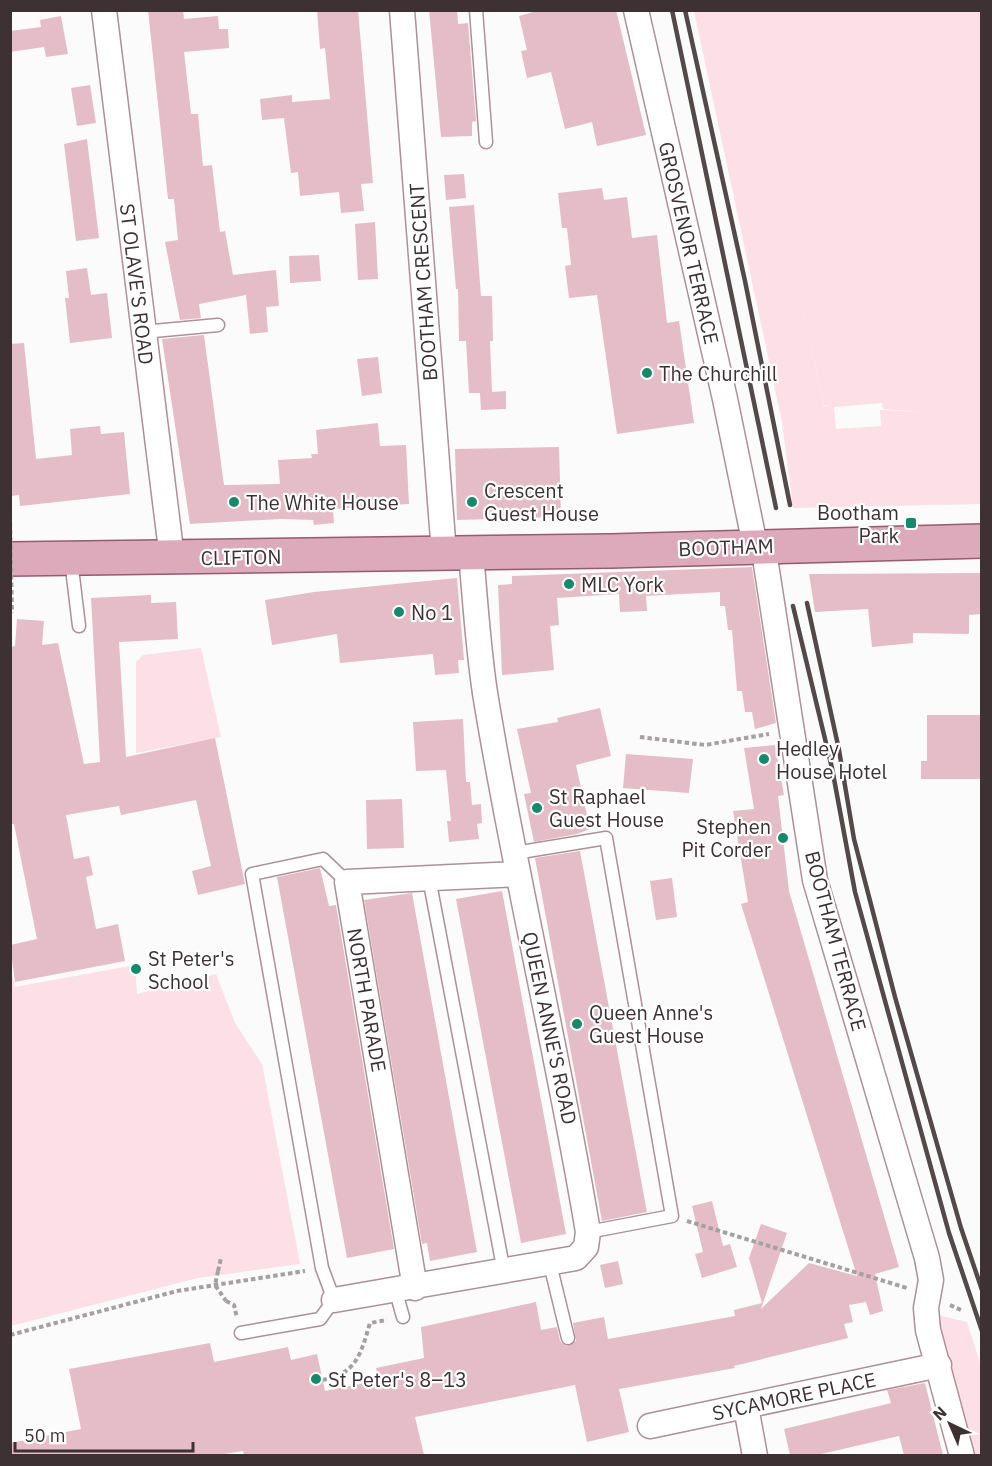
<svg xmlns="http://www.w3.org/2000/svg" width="992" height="1466" viewBox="0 0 992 1466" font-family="'IBM Plex Sans',sans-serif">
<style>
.green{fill:#fcdfe7;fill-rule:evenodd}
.building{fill:#e5bdc8}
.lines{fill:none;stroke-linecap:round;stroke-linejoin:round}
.service-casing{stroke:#ad9098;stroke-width:15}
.minor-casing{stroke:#ad9098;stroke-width:27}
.primary-casing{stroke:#955b6e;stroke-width:36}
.path{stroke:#a5a0a1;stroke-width:4;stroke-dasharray:4.5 3;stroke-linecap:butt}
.service{stroke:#fff;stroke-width:12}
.minor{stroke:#fff;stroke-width:24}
.primary{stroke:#dcaabb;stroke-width:33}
.rail{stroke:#53494b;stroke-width:4.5}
.path-bridge{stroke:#a5a0a1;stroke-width:4;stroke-dasharray:4.5 3;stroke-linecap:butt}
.poi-dot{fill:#158a6a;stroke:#fff;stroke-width:2}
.labels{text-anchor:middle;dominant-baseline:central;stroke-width:4.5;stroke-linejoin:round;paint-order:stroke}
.street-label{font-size:20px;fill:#3d3134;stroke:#fff}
.poi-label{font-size:20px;fill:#3d3134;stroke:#fff;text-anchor:start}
</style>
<rect width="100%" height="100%" fill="#fbfbfb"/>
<!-- green -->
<path class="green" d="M694,11H981V504L793,508L782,422ZM784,225L824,405L829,407L824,406ZM882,403L883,409L923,412L880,410L881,426L836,429L834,407Z
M201,648L221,737L136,753V662L143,655Z
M135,965L137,994L216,974L235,1023L262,1064L300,1264L198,1278L11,1326V969L15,987Z
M938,1315L967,1322L981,1366V1455H973Z"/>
<!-- building -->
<path class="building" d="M148,10H183L184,19L218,16L219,29H228L229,48L184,52L191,114H198L203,166L212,165L220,232L225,231L233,275L276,270L279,306L266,307L268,332L250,334L246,295L199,304L201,318L180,320L165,242L178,240L174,199H168Z
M317,10H358L373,183L361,184L364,211L341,213L339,192L300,196L298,172L291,173L284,118L262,120L260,99L292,95V102L330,99L325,48L320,49Z
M429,10H457L458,24L468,23L476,121L472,122V136L441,137Z
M540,10H616L646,135L597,146L592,122L565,129L551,72L527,78L521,51L527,50L519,16Z
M61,16L68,54L46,57L44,47L10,52V31L41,27L40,20Z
M90,85L96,123L77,126L71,88Z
M87,139L99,238L76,241L64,144Z
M464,174L466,198L446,200L444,175Z
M602,188L604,200L627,197L632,238L657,235L667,323L679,321L694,423L617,434L597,295L569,298L565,266L571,265L567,228H562L558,193Z
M474,205L481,296H492L493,341H490L492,392L506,391V409L481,410L480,393H469L466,341H459L458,289H456L449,207Z
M375,222L378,279L358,280L355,224Z
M319,255L321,281L290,283L289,256Z
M87,268L91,295L107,293L112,338L70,343L65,298H69L66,271Z
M204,335L224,485L280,484L278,460L312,458L311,454H318L316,430L378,423L380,446L406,445L409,504L333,509L334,523L314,525L313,520L281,519L190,524L162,339Z
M24,343L36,459L72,455L70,429L100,426L101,434L124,432L130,494L20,506L19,495L10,496V344Z
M378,357L382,393L362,396L357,359Z
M559,447L561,517L457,520L455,449Z
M752,567L776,723L755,729L752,712H745L742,691H737L732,630H728L725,606H720V592L646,596L647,611L620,612L619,594L557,598L559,625L550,626L554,670L502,675L498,585L512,584V576Z
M981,573V614L969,615V634L913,633V643L872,647L868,609L815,612L809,574Z
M457,578L464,660H458L459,673L435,675L433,654L340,663L337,634L272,645L265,600L314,592Z
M151,595V603L176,602L178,639L119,642L126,757L215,738L245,884L198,895L192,871L211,866L196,800L121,815L119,806L66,815L74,859L89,856L93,875L86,877L96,929L118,924L125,961L15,982L10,945L37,939L14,824H10V647L15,646L17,619L44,621L42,645L58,643L84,764L100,762L91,598Z
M600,708L611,756L576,765L590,829L577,834L534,842L524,794L531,793L517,729L558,722L557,718Z
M927,715H981V779H921V761H927Z
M463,719L466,782H470L472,805L481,804L482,823L477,824L479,839L449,842L447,821H451L446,770L416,771L413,722Z
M775,745L784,795L778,796L789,891L899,1267L875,1274L883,1311L870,1315L866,1302L849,1305L853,1322L844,1324L848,1338L734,1366L735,1368L619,1389L629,1432L587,1442L575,1385L415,1417L424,1455H244L243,1451L218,1455H10V1443L81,1429L69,1369L210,1343L214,1362L288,1347L291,1360L317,1354L325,1391L379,1380L376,1368L424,1358L421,1327L536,1302L541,1330L557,1327L560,1341L566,1346L576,1341L573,1323L604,1317L608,1339L735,1316L734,1310L762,1303L749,1258L761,1224L787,1233L761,1309L809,1263L857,1276L741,904L748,902L733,811L754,809L744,748Z
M626,754L693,759L689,793L623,788Z
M402,799L404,848L367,849L366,800Z
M580,851L647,1212L602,1221L535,858Z
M320,868L329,906L336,905L394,1249L347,1258L277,877Z
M672,878L677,917L656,920L650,881Z
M502,891L566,1234L521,1243L456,899Z
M412,893L477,1252L430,1261L427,1243L422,1244L364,900Z
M712,1201L723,1246L730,1244L737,1267L702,1278L695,1254L703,1252L692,1206Z
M618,1261L623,1284L605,1288L600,1265Z
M925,1383L943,1455H904L899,1436L817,1455H790L784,1429L891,1403L887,1390Z"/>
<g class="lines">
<defs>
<path id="service" d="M476,10L486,142
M143,332L218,325
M71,560L79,626
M515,853L606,838L672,1216L588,1232
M429,878L504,1272
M550,1264L568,1338
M396,1292L403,1317
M241,1333L320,1319L334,1300L322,1268L252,874L323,859L347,882"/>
<path id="minor" d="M104,10L172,558
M402,10L444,553
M636,10L725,399L755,545
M763,545L815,880L927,1258L931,1280L926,1308L928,1330L962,1456
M415,1288L347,882L518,874
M334,1300L576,1258L586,1247L588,1232C558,1051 514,873 485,693C478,647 475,599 471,553
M746,1407L755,1456
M650,1426L939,1365"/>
<path id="primary" d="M10,559L611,551L982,541"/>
</defs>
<!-- service casing -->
<use href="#service" class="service-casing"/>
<!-- minor casing -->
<use href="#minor" class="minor-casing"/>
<!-- primary casing -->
<use href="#primary" class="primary-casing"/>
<!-- path -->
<path class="path" d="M10,613H12
M640,737L705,745L769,734
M687,1221L907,1288
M218,1271L221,1258
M226,1301L234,1305L237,1318
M950,1305L963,1311
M10,1335L177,1291L305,1271
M322,1380C357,1374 361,1353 370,1323L387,1320"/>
<!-- service -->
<use href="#service" class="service"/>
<!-- minor -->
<use href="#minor" class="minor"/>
<!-- primary -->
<use href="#primary" class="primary"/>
<!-- rail -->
<path class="rail" d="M672,10L776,508
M685,10L745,281L790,505
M807,603L839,750L854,839L895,997L961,1228L982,1290
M793,606L832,768L855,892L949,1233L982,1331"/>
<!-- path-bridge -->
<path class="path-bridge" d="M10,515L12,613
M218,1271L215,1285L226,1301"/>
</g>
<!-- markers -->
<g class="poi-dot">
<circle cx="647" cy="373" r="6"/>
<circle cx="234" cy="502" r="6"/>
<circle cx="472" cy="502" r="6"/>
<rect x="905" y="517" width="12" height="12" rx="3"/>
<circle cx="569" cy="584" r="6"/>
<circle cx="399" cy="612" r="6"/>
<circle cx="764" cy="759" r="6"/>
<circle cx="537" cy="808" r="6"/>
<circle cx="783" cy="838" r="6"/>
<circle cx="136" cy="969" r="6"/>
<circle cx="577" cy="1024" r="6"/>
<circle cx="316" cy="1379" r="6"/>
</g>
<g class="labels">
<!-- street labels -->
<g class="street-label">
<text transform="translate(689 243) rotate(77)">GROSVENOR TERRACE</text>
<text transform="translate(423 282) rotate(-94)">BOOTHAM CRESCENT</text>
<text transform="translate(137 284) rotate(83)">ST OLAVE'S ROAD</text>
<text transform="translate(726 547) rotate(-2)">BOOTHAM</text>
<text transform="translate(241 557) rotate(-1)">CLIFTON</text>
<text transform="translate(836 941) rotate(75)">BOOTHAM TERRACE</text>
<text transform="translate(367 1000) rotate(80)">NORTH PARADE</text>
<text transform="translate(550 1028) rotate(78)">QUEEN ANNE'S ROAD</text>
<text transform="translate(794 1396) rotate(-12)">SYCAMORE PLACE</text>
</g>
<!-- poi labels -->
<g class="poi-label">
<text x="659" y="373">The Churchill</text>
<text x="484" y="490">Crescent<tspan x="484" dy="23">Guest House</tspan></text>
<text x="246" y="502">The White House</text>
<text x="899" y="512" text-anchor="end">Bootham<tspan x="899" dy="23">Park</tspan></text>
<text x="581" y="584">MLC York</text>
<text x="411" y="612">No 1</text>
<text x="776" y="748">Hedley<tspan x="776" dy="23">House Hotel</tspan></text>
<text x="549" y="796">St Raphael<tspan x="549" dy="23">Guest House</tspan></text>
<text x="771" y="826" text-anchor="end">Stephen<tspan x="771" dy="23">Pit Corder</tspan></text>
<text x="148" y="958">St Peter's<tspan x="148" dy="23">School</tspan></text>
<text x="589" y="1012">Queen Anne's<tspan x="589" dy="23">Guest House</tspan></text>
<text x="328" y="1379">St Peter's 8–13</text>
</g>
</g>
<!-- border -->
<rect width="992" height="1466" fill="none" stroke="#3d3134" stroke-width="24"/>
<!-- north arrow -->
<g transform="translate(950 1424) rotate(316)" stroke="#ffffff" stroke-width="4.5" paint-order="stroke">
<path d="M0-4.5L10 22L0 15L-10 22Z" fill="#3d3134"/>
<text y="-9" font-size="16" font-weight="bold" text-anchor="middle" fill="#3d3134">N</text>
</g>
<!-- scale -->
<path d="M15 1442v9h178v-9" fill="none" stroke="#3d3134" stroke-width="3"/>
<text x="24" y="1442" font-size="18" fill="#3d3134" stroke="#ffffff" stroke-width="4.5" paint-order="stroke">50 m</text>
</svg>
